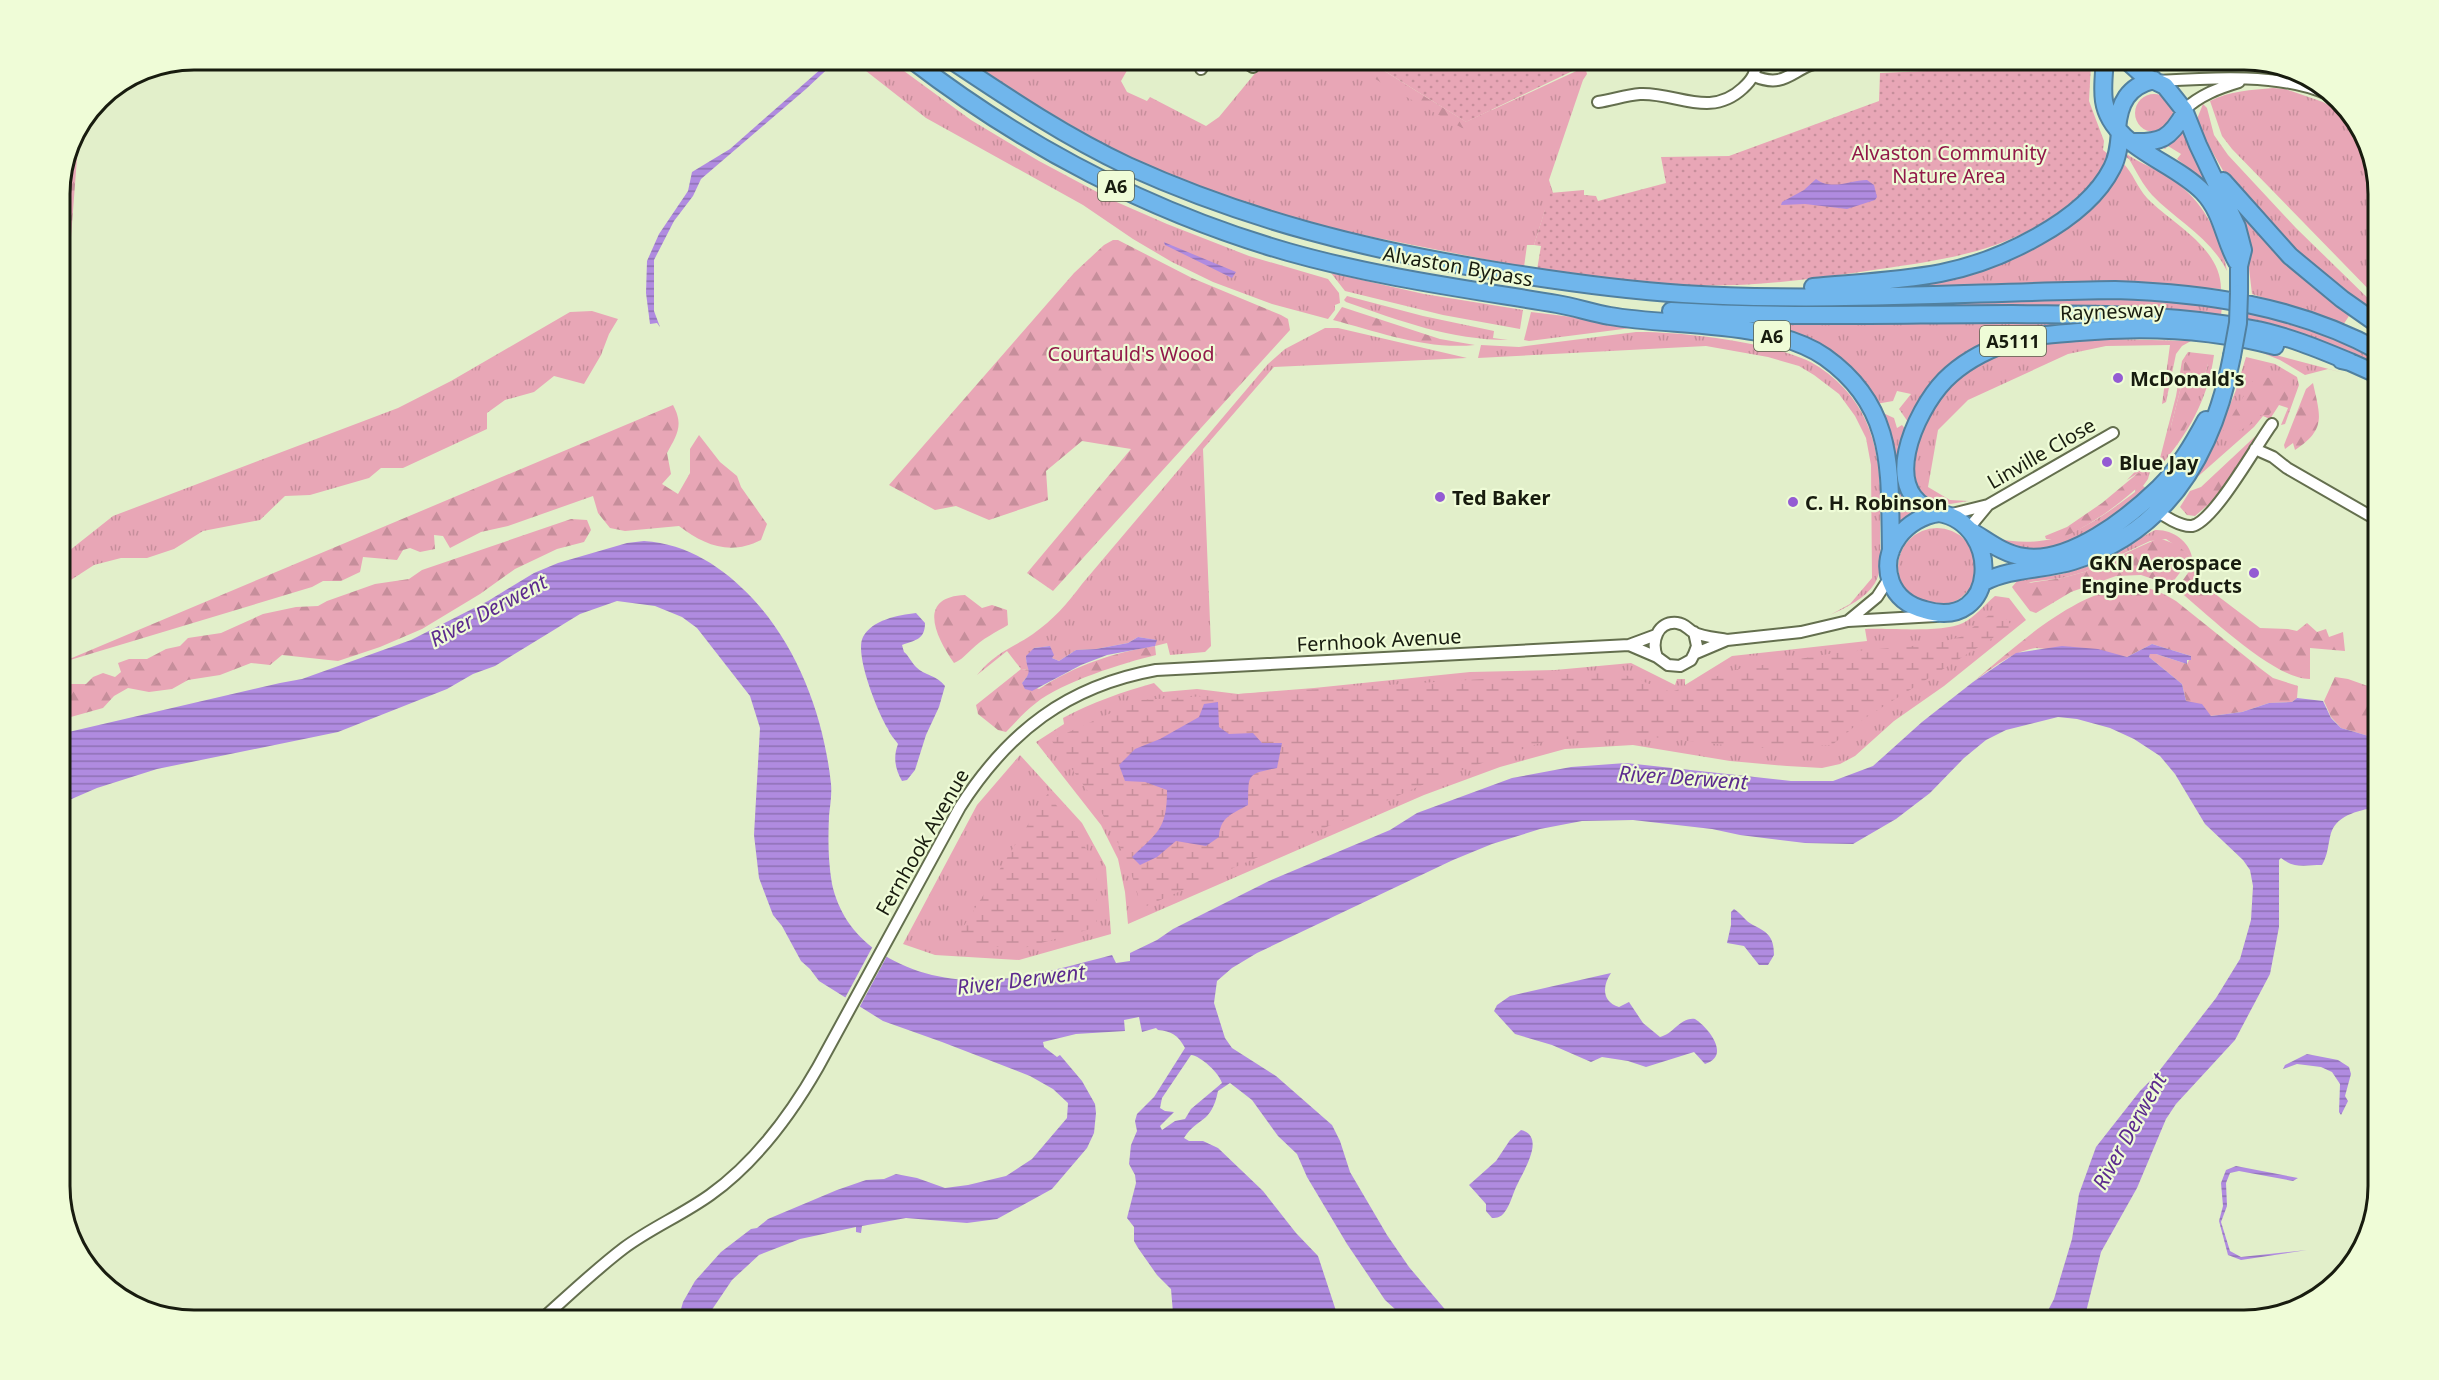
<svg xmlns="http://www.w3.org/2000/svg" width="2439" height="1380" viewBox="0 0 2439 1380" font-family="'Noto Sans',sans-serif">
<style>
.grass{fill:url(#grass-tufts);fill-rule:evenodd}
.forest{fill:url(#forest-firs)}
.wetland{fill:url(#wetland-marsh)}
.park{fill:url(#park-dots)}
.water{fill:url(#water-rules);fill-rule:evenodd}
.pier{fill:#e2efca}
.lines{fill:none;stroke-linecap:round;stroke-linejoin:round}
.minor-casing{stroke:#646f4e;stroke-width:14}
.highway-casing{stroke:#51809f;stroke-width:20}
.minor{stroke:#fff;stroke-width:10}
.highway{stroke:#70b6ec;stroke-width:16}
.highway-bridge-casing{stroke:#51809f;stroke-width:20;stroke-linecap:butt}
.highway-bridge{stroke:#70b6ec;stroke-width:16}
.poi-dot{fill:#945bd3;stroke:#effcd7;stroke-width:2}
.labels{text-anchor:middle;dominant-baseline:central;stroke-width:4.5;stroke-linejoin:round;paint-order:stroke}
.shield{fill:#effcd7;stroke:#585f4b;stroke-width:1.5}
.shield-label{font-size:18px;font-weight:bold;fill:#181c0f}
.park-label{font-size:20px;fill:#911949;stroke:#effcd7}
.street-label{font-size:20px;fill:#181c0f;stroke:#effcd7}
.poi-label{font-size:20px;font-weight:bold;fill:#181c0f;stroke:#effcd7;text-anchor:start}
.water-label{font-size:21px;font-style:italic;fill:#5c2b8e;stroke:#effcd7}
.rim{fill:none;stroke:#181c0f;stroke-width:3}
</style>
<defs>
<pattern id="grass-tufts" width="24" height="20" patternUnits="userSpaceOnUse" patternTransform="scale(1.5)"><rect width="24" height="20" fill="#e8a6b6"/><path d="M3 7l-1-3M5 7V3M7 7l1-3M15 17l-1-3M17 17v-4M19 17l1-3" fill="none" stroke="#c68e9b"/></pattern>
<pattern id="forest-firs" width="22" height="20" patternUnits="userSpaceOnUse" patternTransform="scale(1.5)"><rect width="22" height="20" fill="#e8a6b6"/><path d="M5 1l3.5 6h-7zM16 11l3.5 6h-7z" fill="#c68e9b"/></pattern>
<pattern id="wetland-marsh" width="20" height="14" patternUnits="userSpaceOnUse" patternTransform="scale(1.5)"><rect width="20" height="14" fill="#e8a6b6"/><path d="M1 5h8M5 5V1M11 12h8M15 12V8" fill="none" stroke="#c68e9b"/></pattern>
<pattern id="park-dots" width="8" height="8" patternUnits="userSpaceOnUse" patternTransform="scale(1.5)"><rect width="8" height="8" fill="#e8a6b6"/><path d="M2 2h.1M6 6h.1" fill="none" stroke="#c68e9b" stroke-width="1.8" stroke-linecap="round"/></pattern>
<pattern id="water-rules" width="6" height="5" patternUnits="userSpaceOnUse" patternTransform="scale(1.5)"><rect width="6" height="5" fill="#b08be0"/><path d="M0 2.5h6" fill="none" stroke="#8e71b4"/></pattern>
</defs>
<rect width="100%" height="100%" fill="#e2efca"/>
<!-- grass -->
<path class="grass" d="M852,60H889L971,120L1039,161L1112,200L1167,224L1249,256L1328,279L1339,293L1340,303L1335,305V310L1328,319L1272,304L1213,282L1172,262L1133,239L1083,205L926,118Z
M967,60H1133L1121,81L1127,92L1147,101L1150,97L1206,126L1219,117L1266,60H1367L1466,122L1585,67L1587,74L1583,80L1549,180L1554,196L1545,210L1534,245H1527L1524,267L1292,221L1190,185L1122,155L1013,91Z
M2273,88L2285,89L2323,102L2337,110L2362,132L2379,186V300L2232,149L2222,136L2210,101C2229,91 2252,90 2273,88Z
M2135 113a19 19 0 1 1 38 0a19 19 0 1 1-38 0Z
M2203,104L2207,108L2214,135L2228,155L2296,228L2379,309V319L2299,254L2225,174L2198,127L2197,119Z
M2182,131H2185L2209,184L2177,159L2181,154L2168,146L2165,149L2160,146L2174,140Z
M2125,153C2139,163 2155,168 2170,178C2202,199 2220,233 2227,271C2210,237 2177,221 2152,195C2143,185 2136,171 2129,159L2124,156Z
M2123,163C2133,173 2137,187 2147,198C2172,224 2221,247 2221,289L2134,283L1853,289L2017,252Z
M2237,210L2349,316L2343,325L2252,294L2247,251Z
M1331,273L1424,294L1523,310L1520,329L1443,315L1345,291Z
M1347,296L1423,316L1494,331L1493,338L1508,340C1451,340 1400,321 1346,302L1344,300Z
M2064,298L2155,299L2222,307L2221,315L2151,308L1871,305Z
M592,311L618,319L609,334L601,355L584,384L554,376L534,392L505,400L487,413V429L403,468H381L369,478L310,495L285,496L260,520L203,531L174,549L147,558H121L94,565L60,587V558L113,516L398,408L451,381L570,312Z
M1531,312L1647,326L1529,341L1524,340Z
M2248,312C2294,324 2336,339 2379,359V367L2247,320Z
M1713,322H2054L2055,326C1993,331 1931,361 1908,422L1899,409L1911,394L1897,391L1893,401L1876,404L1852,371Z
M1325,328H1338L1467,358L1274,367L1203,449L1211,646L1205,652L1170,655L1167,643L1155,646L1156,640L1138,637L1128,643L1096,649L1076,650L1059,661L1052,658L1050,646L1034,648L1026,660L1030,670L1021,669L1007,651L977,675C996,652 1011,649 1033,634C1053,620 1068,603 1082,584L1268,364L1285,349Z
M1636,332C1679,331 1784,343 1819,367C1880,408 1882,467 1880,534C1880,549 1883,570 1875,583C1865,599 1847,607 1830,615L1850,604L1872,578L1871,465L1866,438L1855,416L1839,394L1814,375L1799,366L1768,357L1706,346L1478,358L1481,345L1519,347Z
M2112,339L2191,341L2182,346L2176,354L2166,402L2162,404L2170,345L2106,346L2068,354L1968,400L1938,430L1928,487L1950,500L1969,501C1960,502 1947,506 1937,503C1892,489 1925,419 1944,395C1953,383 1965,373 1978,366C2018,341 2067,341 2112,339Z
M2253,349L2344,373L2328,369L2305,375L2280,360Z
M2188,352L2214,355C2208,400 2187,436 2157,470L2176,396L2182,361ZM2190,361H2201L2208,364L2203,382L2177,444L2171,426L2182,383L2184,363Z
M2246,357L2275,364L2297,377L2299,385L2285,424L2281,425L2288,408L2279,405L2270,419L2263,416L2254,427L2194,480L2213,447L2236,390Z
M1883,413L1894,418L1897,428L1902,425L1907,431L1903,493L1906,501L1915,512L1899,527C1900,487 1897,451 1883,413Z
M2148,458L2153,460L2148,479L2143,486L2149,490L2113,519L2070,543L2030,555L1992,537C2052,553 2089,527 2135,492L2138,473L2127,480Z
M1898 567a39 39 0 1 1 78 0a39 39 0 1 1-78 0Z
M2155,530C2172,529 2189,541 2192,557L2166,539L2150,541L2084,572L2062,578L2031,582L2014,590L2016,593L2012,587L2017,581L2062,574L2089,566Z
M1995,596L2009,598L2026,620L1944,686L1894,721L1855,756L1840,764L1822,768L1787,766L1730,761L1633,745L1565,749L1500,767L1424,795L1128,924L1125,892L1118,859L1101,825L1036,742L1064,724L1063,718C1093,702 1122,692 1154,683L1163,692L1197,689L1238,694L1314,688L1470,672L1555,670L1631,663L1675,685L1677,679H1685V685L1732,656L1867,641L1865,629C1889,628 1943,633 1963,623C1975,617 1984,605 1995,596Z
M1020,755L1082,823L1106,867L1111,934L1019,960L935,955L903,944L977,805Z"/>
<!-- forest -->
<path class="forest" d="M1345,60H1365L1466,122L1491,110L1497,111V116L1469,129L1462,128L1385,85Z
M70,144L78,145L63,343L60,344V186Z
M1113,240H1118L1192,278L1281,315L1288,319L1290,330L1053,591L1027,573L1131,449L1082,441L1046,471L1048,500L989,520L956,506L935,510L889,485L1074,273L1104,245Z
M1342,307L1440,339L1475,345C1426,350 1379,332 1333,320Z
M2192,357L2201,361L2207,360L2208,364L2195,408L2177,445L2172,436L2171,426L2182,383L2184,363Z
M2255,377L2289,379L2292,382L2287,402L2280,401L2269,415H2260L2255,422L2225,439L2223,431Z
M2313,383C2320,416 2327,429 2295,450L2293,443L2285,449L2284,445L2306,389Z
M673,405C684,425 677,435 667,453L671,474L662,484L678,494L690,473V449L699,435L720,462L737,476L741,487L767,524L761,540C730,556 704,545 679,526L625,531L610,528L598,513L593,496L508,526L481,532L450,548L443,536L434,535L435,549L420,552L410,548L403,550L397,560L363,557L360,572L341,581H323L312,587L60,663Z
M2263,429L2218,496L2195,516L2187,515L2180,507L2190,491L2201,487Z
M2138,473L2144,474L2145,480C2130,497 2069,544 2046,539L2045,536L2067,527L2102,503Z
M571,519L587,520L591,530L584,542L557,549L515,569L480,594L422,629L380,647L338,661L282,655L270,665L251,663L220,675L188,680L172,689L149,692L128,688L114,696L103,708L60,720V684H86L93,677L103,673L115,677L121,672L118,663L129,659H147L166,649L180,646L188,638L221,633L263,614L296,607L318,606L327,601L375,584L409,579L422,570Z
M2159,538L2175,544L2192,557L2172,583L2168,584L2141,575L2116,576L2071,592L2036,613L2030,611L2014,590L2016,585L2062,578L2084,572Z
M2197,560L2204,564L2198,581L2260,628L2288,629L2297,631L2307,623L2317,632L2326,629L2329,637L2343,632L2345,651L2310,648V679C2275,680 2207,614 2179,591L2183,580Z
M2130,585C2148,586 2161,592 2176,601L2261,669L2273,678L2298,686L2297,698L2292,702L2269,703L2242,712L2211,716L2186,701L2182,684L2149,657L2150,654H2156L2187,664L2191,656L2152,644L2127,657L2036,648C2011,652 1993,668 1973,682C2019,644 2068,596 2130,585Z
M965,595L982,608L992,605L1007,610L1008,625C996,632 982,639 972,649C965,655 963,659 954,663C936,637 916,597 965,595Z
M1155,646L1156,655C1123,663 1062,682 1036,703C1025,711 1016,722 1006,732L998,730L978,714L976,705L1021,669L1030,670L1029,674L1022,683L1039,689C1076,665 1112,653 1155,646Z
M2335,677L2348,679L2379,690V739L2341,728L2331,717L2324,701Z"/>
<!-- wetland -->
<path class="wetland" d="M1997,609L2012,626L1865,718L1832,745L1751,748L1617,733L1543,742L1436,779L1142,908L1127,860L1097,804L1051,740L1140,700L1615,671L1671,692L1738,669L1835,653L1934,644L1960,637Z
M1048,793L1096,863L1097,927L1017,950L955,940Z"/>
<!-- park -->
<path class="park" d="M1367,60H1576L1585,65L1466,122Z
M2091,64L2089,101L2104,141L2103,150L2108,154C2104,175 2086,190 2070,203C2014,250 1950,259 1880,269C1816,279 1747,288 1681,285C1633,284 1585,276 1537,270L1541,246L1534,245L1550,193L1584,190V195L1596,196L1598,201L1666,183L1661,157L1729,156L1879,101L1880,73Z"/>
<!-- water -->
<path class="water" d="M837,60L806,89L701,179L693,196L674,221L654,260V311L660,327L657,323L650,324L646,293L647,261L659,234L688,191L692,172L730,149L830,61Z
M1816,179C1832,191 1850,180 1867,180L1874,185L1877,197L1875,200L1847,209L1805,204L1781,205L1782,202L1804,190Z
M1164,242L1166,243L1236,272L1232,278L1165,245Z
M644,541C688,544 723,567 753,599C799,649 824,718 831,784C832,795 830,806 829,816C828,839 828,861 832,884C838,911 853,934 876,950C951,1001 1032,976 1112,955L1116,963L1130,961V953L1157,940L1173,929L1269,881L1390,830L1417,813L1512,778L1571,767L1626,763L1791,781H1833L1873,766L1922,722L1973,682L2016,653L2062,646L2098,649L2127,657L2152,644L2191,656V660H2187V664L2156,654H2150L2149,657L2182,684L2186,701L2202,704L2211,716L2242,712L2269,703L2292,702L2297,698L2323,701L2331,718L2341,728L2379,739V806C2361,811 2338,813 2331,833C2328,844 2328,855 2322,865C2305,865 2295,869 2281,858L2279,860V927L2270,974L2235,1040L2176,1104L2166,1119L2137,1188L2101,1252L2084,1320H2043L2054,1299L2072,1239L2079,1194L2096,1147L2140,1091L2156,1075L2216,998L2240,959L2251,920L2253,886L2250,870L2243,860L2205,824L2175,774L2160,756L2134,739L2110,728L2077,719L2058,717L2006,730L1986,740L1964,758L1930,793L1896,819L1853,844L1805,843L1740,835L1712,829L1633,820L1582,821L1540,829L1492,844L1453,860L1257,953L1232,968L1217,981L1214,1003L1225,1038L1232,1048L1276,1076L1332,1125L1340,1141L1350,1172L1387,1235L1409,1267L1454,1320H1407L1385,1300L1347,1244L1307,1177L1297,1154L1278,1136L1252,1100L1230,1083L1218,1091C1211,1125 1198,1116 1184,1138L1189,1141H1203L1218,1148L1263,1191L1296,1233L1318,1256L1339,1320H1154L1173,1313L1171,1289L1157,1275L1138,1248L1134,1241V1227L1127,1218L1136,1183L1135,1175L1129,1164L1131,1145L1137,1131L1135,1121L1137,1114L1154,1097L1185,1048C1178,1035 1171,1031 1158,1030L1156,1028L1142,1032L1139,1017L1124,1020L1125,1031L1076,1034L1043,1042L1044,1047L1057,1057L1060,1055L1082,1081L1095,1104L1096,1113L1094,1133L1087,1148L1052,1189L997,1219L967,1223L906,1218L862,1226L861,1233L856,1232V1227L800,1239L759,1255L732,1280L705,1320H678L683,1302L695,1281L721,1252L751,1229L757,1228L768,1219L837,1190L866,1180L884,1179L896,1174L917,1178L945,1188L968,1185L1006,1176L1032,1159L1067,1118L1068,1103L1053,1089L1030,1076L942,1042L883,1021L819,981L810,969L801,961L782,926L773,915L759,878L754,835L760,728L750,696L697,628L682,617L655,606L617,601L580,614L495,666L473,674L447,689L338,732L157,769L97,788L60,804V734L280,683L302,679L411,640L488,601L534,573L558,563L627,543ZM1191,1055C1201,1056 1219,1073 1222,1083L1191,1109L1185,1119L1175,1121L1162,1130L1160,1126L1174,1112L1165,1111L1160,1108L1162,1098Z
M916,613L925,623C925,639 916,640 902,645L904,652C909,656 911,662 916,667C925,676 937,675 945,686L939,707L926,735L915,770L907,780L902,781C895,769 893,757 898,744C895,739 890,735 888,729C878,713 854,654 863,637C872,620 898,615 916,613Z
M1138,637L1157,640L1155,646L1107,655L1081,665L1032,691L1025,689L1022,683C1034,669 1026,671 1026,656L1034,648L1050,646L1054,655L1052,658L1059,661L1076,650L1096,649L1128,643Z
M1218,702L1219,727L1229,734L1253,733L1262,743H1282L1277,768C1245,774 1249,775 1248,805C1232,814 1220,817 1219,837L1206,846L1176,841L1157,857L1140,865L1132,857C1158,832 1167,829 1167,790L1145,782L1125,781L1119,765L1135,749L1160,739L1199,717L1204,704Z
M1734,909C1741,913 1745,921 1753,925C1767,932 1774,936 1774,955L1768,965H1759L1744,946L1727,943L1731,925V912Z
M1611,973C1602,986 1602,1002 1619,1007L1629,1002L1643,1023L1660,1037C1674,1034 1680,1017 1695,1019C1709,1028 1731,1056 1705,1064L1694,1052L1646,1067L1628,1061L1602,1057L1591,1062L1552,1045L1515,1034L1494,1011L1497,1005L1510,996Z
M2307,1054L2338,1060L2349,1067L2351,1074L2345,1096L2348,1101L2341,1115L2339,1112L2340,1084L2332,1072L2321,1067L2297,1064L2283,1069L2285,1065Z
M1521,1130C1546,1136 1524,1170 1518,1183C1513,1192 1511,1204 1504,1213C1501,1217 1497,1218 1492,1218L1486,1211V1204L1469,1185L1496,1161L1510,1140Z
M2236,1166L2298,1178L2293,1181L2239,1171L2230,1173L2226,1183L2227,1206L2221,1222L2230,1251L2241,1257L2307,1250L2241,1260L2228,1255L2219,1221L2223,1206L2221,1183L2226,1170Z"/>
<!-- pier -->
<path class="pier" d="M874,944L888,954L858,1010L844,1000Z"/>
<g class="lines">
<defs>
<path id="minor" d="M1242,60L1253,67
M1201,69L1207,60
M1754,76C1789,91 1794,63 1826,62
M2159,81C2208,78 2282,73 2327,94
M1598,102C1612,100 1626,95 1640,94C1676,92 1710,119 1743,88C1752,80 1757,72 1756,60
M2184,110C2200,95 2219,88 2239,82
M2255,449L2273,457L2287,468L2379,521
M2155,509C2163,516 2181,527 2192,526C2214,522 2257,444 2272,424
M1948,515L1988,505L2113,433
M1969,528L1988,505
M1848,621L1877,597L1890,577
M1629,645L1657,657L1668,665L1680,666L1691,660L1694,654L1697,646L1694,632
M1694,654L1727,640L1801,632L1848,621L1936,616
M1657,657C1651,642 1657,621 1677,623C1685,624 1687,628 1693,632C1702,637 1717,638 1727,640
M541,1320C568,1296 595,1270 624,1248C651,1228 682,1215 710,1195C756,1162 790,1116 818,1067L960,807C1008,732 1067,686 1156,670L1629,645L1656,635"/>
<path id="highway" d="M912,60C1024,146 1152,213 1288,252C1376,277 1467,289 1557,304C1575,307 1592,313 1610,316C1672,327 1772,320 1825,357C1897,408 1889,473 1891,551
M951,60C1008,98 1066,137 1128,166C1247,220 1367,250 1496,271C1558,281 1620,290 1683,294C1826,303 1971,292 2115,290C2206,293 2297,306 2379,351
M2105,60C2104,73 2102,88 2104,101C2111,147 2174,161 2203,192C2223,213 2224,240 2237,262
M2126,60L2144,76L2165,86L2184,110L2198,145L2237,227L2243,250L2239,266V293
M2117,129C2119,103 2128,86 2154,80
M2131,142C2161,143 2170,139 2185,112
M2223,181L2290,256L2342,299L2379,325
M1813,287C1855,283 1899,281 1941,273C1997,262 2085,222 2112,168C2118,157 2119,144 2120,132
M1671,311C1784,318 1898,314 2012,314C2092,315 2172,313 2252,329C2285,335 2319,349 2350,362
M2341,360L2350,362L2379,375
M1939,513C1876,496 1915,411 1945,380C1963,362 1984,351 2007,343C2031,335 2055,334 2079,332C2145,326 2211,329 2275,346
M1939,513C2002,524 1999,632 1925,610C1909,606 1897,598 1891,582C1879,549 1907,517 1939,513Z
M1971,531C1988,541 2003,554 2024,557C2070,564 2128,518 2159,488C2179,468 2193,444 2206,420
M1984,582C2010,568 2044,570 2073,561C2170,531 2214,450 2232,356"/>
</defs>
<!-- minor casing -->
<use href="#minor" class="minor-casing"/>
<!-- highway casing -->
<use href="#highway" class="highway-casing"/>
<!-- minor -->
<use href="#minor" class="minor"/>
<!-- highway -->
<use href="#highway" class="highway"/>
<defs>
<path id="highway-bridge" d="M2232,356L2238,323L2239,293"/>
</defs>
<!-- highway-bridge casing -->
<use href="#highway-bridge" class="highway-bridge-casing"/>
<!-- highway-bridge -->
<use href="#highway-bridge" class="highway-bridge"/>
</g>
<!-- markers -->
<g class="poi-dot">
<circle cx="2118" cy="378" r="6"/>
<circle cx="2107" cy="462" r="6"/>
<circle cx="1440" cy="497" r="6"/>
<circle cx="1793" cy="502" r="6"/>
<circle cx="2254" cy="573" r="6"/>
</g>
<g class="labels">
<!-- shield labels -->
<g class="shield">
<rect x="1098" y="171" width="36" height="30" rx="4.5"/>
<rect x="1754" y="321" width="36" height="30" rx="4.5"/>
<rect x="1980" y="326" width="66" height="30" rx="4.5"/>
</g>
<g class="shield-label">
<text x="1116" y="186">A6</text>
<text x="1772" y="336">A6</text>
<text x="2013" y="341">A5111</text>
</g>
<!-- park labels -->
<g class="park-label">
<text x="1949" y="152">Alvaston Community<tspan x="1949" dy="23">Nature Area</tspan></text>
<text x="1131" y="353">Courtauld's Wood</text>
</g>
<!-- street labels -->
<g class="street-label">
<text transform="translate(1458 266) rotate(10)">Alvaston Bypass</text>
<text transform="translate(2112 311) rotate(-2)">Raynesway</text>
<text transform="translate(2041 453) rotate(-30)">Linville Close</text>
<text transform="translate(1379 640) rotate(-3)">Fernhook Avenue</text>
<text transform="translate(922 842) rotate(-60)">Fernhook Avenue</text>
</g>
<!-- poi labels -->
<g class="poi-label">
<text x="2130" y="378">McDonald's</text>
<text x="2119" y="462">Blue Jay</text>
<text x="1452" y="497">Ted Baker</text>
<text x="1805" y="502">C. H. Robinson</text>
<text x="2242" y="562" text-anchor="end">GKN Aerospace<tspan x="2242" dy="23">Engine Products</tspan></text>
</g>
<!-- water labels -->
<g class="water-label">
<text transform="translate(488 610) rotate(-28)">River Derwent</text>
<text transform="translate(1683 777) rotate(4)">River Derwent</text>
<text transform="translate(1021 979) rotate(-7)">River Derwent</text>
<text transform="translate(2129 1131) rotate(-61)">River Derwent</text>
</g>
</g>
<!-- crop -->
<path d="M0 0H2439V1380H0ZM194 70H2244A124 124 0 0 1 2368 194V1186A124 124 0 0 1 2244 1310H194A124 124 0 0 1 70 1186V194A124 124 0 0 1 194 70Z" fill="#effcd7" fill-rule="evenodd"/>
<path class="rim" d="M194 70H2244A124 124 0 0 1 2368 194V1186A124 124 0 0 1 2244 1310H194A124 124 0 0 1 70 1186V194A124 124 0 0 1 194 70Z"/>
</svg>
